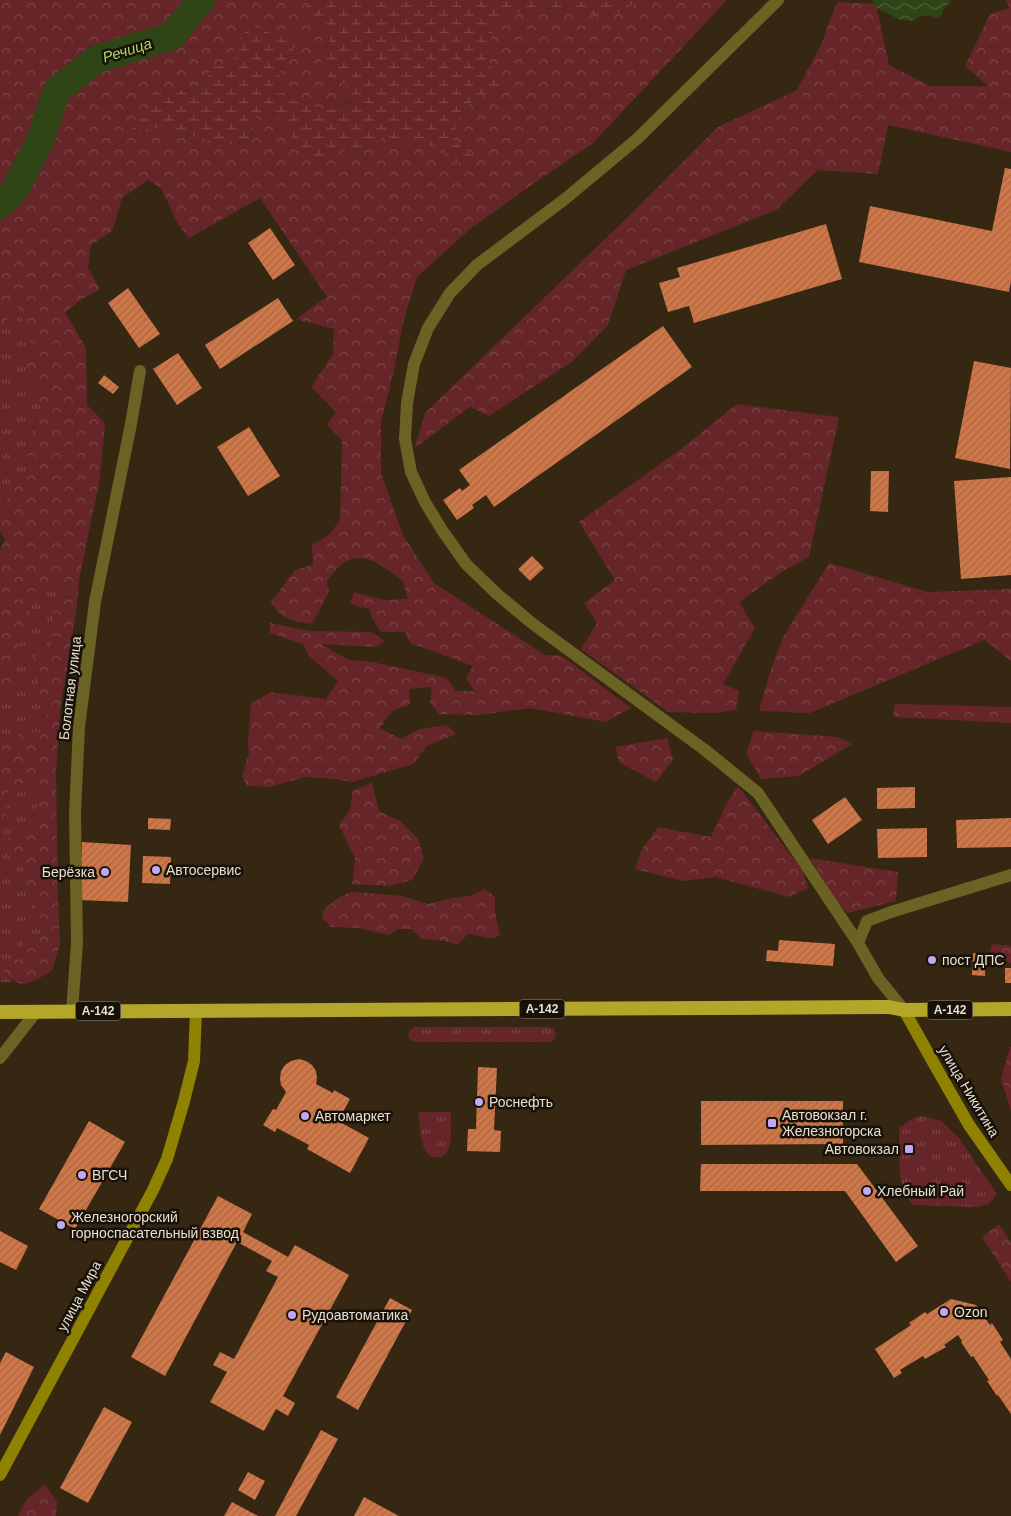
<svg xmlns="http://www.w3.org/2000/svg" width="1011" height="1516" viewBox="0 0 1011 1516" font-family="Arial,sans-serif">
<style>
.grass{fill:url(#grass-tufts)}
.forest{fill:url(#forest-crowns)}
.wetland{fill:url(#wetland-marsh)}
.water{fill:url(#water-waves)}
.lines{fill:none;stroke-linecap:round;stroke-linejoin:round}
.river{stroke:#304516;stroke-width:28}
.building{fill:url(#building-hatch)}
.minor{stroke:#6a6324;stroke-width:12}
.secondary{stroke:#8f8200;stroke-width:12}
.trunk{stroke:#b4a628;stroke-width:14}
.poi-dot{fill:#c0a8f4;stroke:#181108;stroke-width:2}
.labels{text-anchor:middle;dominant-baseline:central;stroke-width:5;stroke-linejoin:round;paint-order:stroke}
.shield{fill:#181108;stroke:#aaa095;stroke-width:1}
.shield-label{font-size:12px;font-weight:bold;fill:#e8ded1}
.street-label{font-size:14px;fill:#e8ded1;stroke:#181108}
.poi-label{font-size:14px;fill:#e8ded1;stroke:#181108;text-anchor:start}
.water-label{font-size:15px;font-style:italic;fill:#a6dc69;stroke:#181108}
</style>
<defs>
<pattern id="grass-tufts" width="24" height="20" patternUnits="userSpaceOnUse" patternTransform="scale(1.25)"><rect width="24" height="20" fill="#662629"/><path d="M3 7l-1-3M5 7V3M7 7l1-3M15 17l-1-3M17 17v-4M19 17l1-3" fill="none" stroke="#7c4547"/></pattern>
<pattern id="forest-crowns" width="20" height="18" patternUnits="userSpaceOnUse" patternTransform="scale(1.25)"><rect width="20" height="18" fill="#662629"/><path d="M2 6a3 3 0 1 1 6 0M12 15a3 3 0 1 1 6 0" fill="none" stroke="#7c4547"/></pattern>
<pattern id="wetland-marsh" width="20" height="14" patternUnits="userSpaceOnUse" patternTransform="scale(1.25)"><rect width="20" height="14" fill="#662629"/><path d="M1 5h8M5 5V1M11 12h8M15 12V8" fill="none" stroke="#7c4547"/></pattern>
<pattern id="water-waves" width="16" height="10" patternUnits="userSpaceOnUse" patternTransform="scale(1.25)"><rect width="16" height="10" fill="#304516"/><path d="M0 5q4-4 8 0t8 0" fill="none" stroke="#4e5f37"/></pattern>
<pattern id="building-hatch" width="6" height="6" patternUnits="userSpaceOnUse" patternTransform="scale(1.25)"><rect width="6" height="6" fill="#cf7748"/><path d="M-1 1l2-2M0 6l6-6M5 7l2-2" fill="none" stroke="#a66745"/></pattern>
</defs>
<rect width="100%" height="100%" fill="#352712"/>
<!-- grass -->
<path class="grass" d="M16,302L31,342L27,367L41,407L27,442L28,471L0,508V379L2,329Z
M79,580L77,606L67,596L50,601L55,624L50,651L40,676L49,702L44,733L22,731L16,742L0,740V696L3,699L18,687L14,664L36,589L56,587Z
M32,783L39,789L34,826L12,832L25,866L23,885L35,897L34,915L46,921L49,932L30,939L2,970L12,982H0V839L2,837L9,785Z
M415,1027H549L554,1029L556,1034L554,1040L549,1042H415L410,1040L408,1035L410,1030Z
M418,1112H451C451,1122 452,1138 449,1147C448,1152 444,1157 438,1157C419,1160 420,1124 418,1112Z
M921,1116L940,1120L959,1138L997,1194L989,1204L977,1207L914,1205C895,1192 900,1150 899,1128L910,1120Z"/>
<!-- forest -->
<path class="forest" d="M0,0H312L309,1L325,24L330,41L319,57L326,67L328,78L353,86L351,101L325,111L274,92L283,66L300,37H282L250,25L234,61L212,67L203,88L174,90L150,116L133,122V130L158,128L229,145L250,142L256,116L271,112L290,128L336,146L355,157L384,137L437,147L452,140L461,111L480,95L503,90L487,58L494,23C505,19 517,12 528,10C554,5 582,11 606,20L641,0H727L592,144L533,184L470,229L417,277L403,322L394,370L381,422V473L403,535L434,583L545,655L562,656L631,708L606,722L529,708L479,715L439,714L430,703L432,687L409,689L410,704L392,711L380,728L400,739L420,729L447,725L456,734L427,746L413,764L352,782L335,779L306,777L269,787L247,786L242,775L249,754L248,740L251,704L271,692L326,699L338,681L309,656L303,644L270,633V623L310,631L371,632L385,641L376,647L321,644L349,660L372,662L447,678L456,691H474L466,678L473,666L410,643L405,632H381L372,618L370,609L350,604L354,592L385,600L408,599L403,581C384,568 363,546 340,566C335,570 331,576 327,581L329,592L312,624C291,621 283,621 271,602L295,570L313,565L312,545L329,535L340,520L342,440L327,425L336,412L311,387L333,354L334,329L296,319L327,297L260,198L189,238L178,224L161,188L148,180L122,198L112,231L91,245L88,268L100,289L82,299L65,312L86,348L87,405L105,423L100,478L79,580L56,587L36,590L14,664L18,687L3,699L0,696V550L5,539L0,531V508L28,471L27,442L41,407L27,367L30,342L16,302L2,329L0,379Z
M1006,0H1011V152L888,125L878,174L818,170L776,210L626,270L608,325L573,361L489,416L470,407L415,448L425,413L636,209L718,127L797,90L821,45L837,2L876,4L889,65L930,86H988L965,66L990,14L1010,8Z
M737,404L839,417L809,557L783,571L739,602L755,628L723,684L739,691L736,710L713,713L668,712L581,649L597,623L584,603L615,580L579,522L681,449Z
M829,563L928,592L1011,589V661L984,640L810,713L759,711L770,672L783,637Z
M67,596L77,606L60,710L56,774L58,899L60,944L52,971C29,983 22,993 2,970L16,950L30,939L49,932L46,921L34,915L35,897L23,885L25,866L12,865L6,845L12,832L34,826L39,789L32,783L9,785L2,837L0,839V740L16,742L21,731L44,732L49,702L34,695L40,676L29,658L50,651L55,624L50,601Z
M895,704L1011,707V723L893,717Z
M754,731L837,737L852,744L799,776L761,779L746,753Z
M667,738L673,760L656,782L619,762L615,747Z
M372,783L379,811L400,821L418,839L424,859L412,880L390,886L352,884L355,858L339,825L350,810L353,790Z
M738,786L803,871L808,888L789,897L716,877L683,881L635,869L641,851L658,827L711,837L728,801Z
M810,858L898,872L896,901L847,913L833,896Z
M485,889L495,897V912L500,936L489,938L468,934L457,945L445,941L422,939L411,929H398L389,935L358,928L331,927L322,918L324,909L341,896L352,892L402,896L428,904L452,898L471,896Z
M992,944L1011,946V963L997,960L990,953Z
M1010,1047H1011V1110L1001,1079Z
M999,1224L1011,1243V1282L982,1237Z
M45,1484L57,1502L56,1516H18L26,1500Z"/>
<!-- wetland -->
<path class="wetland" d="M312,0H641L606,20C582,11 554,5 528,10C517,12 505,19 494,23L487,58L503,90L480,95L461,111L452,140L474,156L454,164L437,147L384,137L355,157L336,146L323,162L294,149L290,128L271,112L256,116L250,142L229,145L158,128L133,130L132,122L150,116L152,92L203,88L212,67L234,61V49L250,25L282,37H301L283,66L274,92L325,111L351,102L353,86L328,78L326,67L319,57L330,41L325,24L300,17L309,1Z"/>
<!-- water -->
<path class="water" d="M872,0H951L950,3L945,7L941,16L936,18C926,13 921,15 912,21L898,19L877,8Z"/>
<g class="lines">
<!-- river -->
<path class="river" d="M0,205L14,191L40,141L57,90L97,59L172,36L201,0"/>
</g>
<!-- building -->
<path class="building" d="M1005,168L1011,169V281L1009,292L859,262L870,206L992,231Z
M826,224L842,279L694,323L689,306L668,312L659,283L680,277L677,268Z
M270,228L295,265L273,280L248,243Z
M128,288L160,334L139,348L108,303Z
M278,298L293,321L220,369L205,345Z
M663,326L692,367L494,507L486,495L472,505L474,508L457,520L443,500L460,488L462,491L470,485L459,470Z
M178,353L202,388L177,405L153,369Z
M974,361L1011,368L1010,469L955,458Z
M104,375L119,387L113,394L98,383Z
M249,427L280,476L248,496L217,447Z
M871,471H889L888,512L870,511Z
M1011,477V575L961,579L954,481Z
M532,556L544,568L530,581L518,569Z
M915,787V808L877,809V788Z
M845,797L862,820L828,844L812,820Z
M148,818L171,819L170,830L148,829Z
M1011,818V847L957,848L956,820Z
M927,828V857L878,858L877,829Z
M82,842L131,845L128,902L79,900Z
M143,856L171,857L170,884L142,883Z
M779,940L835,944L833,966L766,961L767,950L778,951Z
M973,953L986,954L985,976L972,975Z
M1005,968H1011V983H1005Z
M299,1059L306,1061L312,1065L316,1071L317,1078L316,1084L333,1093L334,1090L350,1099L338,1121L369,1138L350,1173L307,1149L309,1145L277,1128L275,1132L263,1125L273,1109L276,1110L286,1092L281,1085L280,1078L281,1071L285,1065L291,1061Z
M478,1067L497,1068L494,1130L501,1131L500,1152L467,1151L468,1129H476Z
M701,1101H843V1144L701,1145Z
M89,1121L125,1142L75,1229L39,1209Z
M701,1164H857L918,1246L896,1262L845,1191H700Z
M218,1196L252,1214L243,1232L288,1257L295,1245L349,1275L283,1396L295,1403L288,1416L276,1409L264,1431L210,1402L227,1372L213,1365L220,1352L234,1359L278,1277L266,1271L272,1261L237,1242L165,1376L131,1357Z
M0,1231L28,1246L16,1270L0,1262Z
M390,1298L412,1310L358,1410L336,1397Z
M951,1299L976,1305L990,1325L992,1323L1003,1340L1000,1342L1011,1359V1414L998,1395L997,1396L987,1381L989,1380L973,1356L971,1357L961,1342L962,1341L958,1335L944,1345L946,1347L925,1359L923,1356L900,1370L902,1373L894,1378L875,1349L911,1325L909,1323L925,1312L927,1314Z
M6,1352L34,1367L0,1435V1363Z
M104,1407L132,1422L88,1503L60,1488Z
M321,1430L338,1439L296,1516H275Z
M248,1472L265,1481L255,1500L238,1490Z
M364,1497L399,1516H354Z
M232,1502L258,1516H224Z"/>
<g class="lines">
<!-- minor -->
<path class="minor" d="M778,0L637,139L565,199L477,265L450,293L428,328L414,364L407,403L405,439L411,472L425,502L442,530L466,564L497,594L533,624L705,750L758,793L858,943L878,978L904,1010
M858,943L867,921L891,912L1011,875
M72,1011L77,943L75,813L79,727L95,602L131,424L140,371
M0,1058L36,1012"/>
<!-- secondary -->
<path class="secondary" d="M904,1010L933,1062L969,1125L1011,1185
M0,1475L137,1220L153,1190L167,1159L184,1101L194,1061L196,1010"/>
<!-- trunk -->
<path class="trunk" d="M0,1012L879,1007H889L904,1010L1011,1009"/>
</g>
<!-- markers -->
<g class="poi-dot">
<circle cx="156" cy="870" r="5"/>
<circle cx="105" cy="872" r="5"/>
<circle cx="932" cy="960" r="5"/>
<circle cx="479" cy="1102" r="5"/>
<circle cx="305" cy="1116" r="5"/>
<rect x="767" y="1118" width="10" height="10" rx="2.5"/>
<rect x="904" y="1144" width="10" height="10" rx="2.5"/>
<circle cx="82" cy="1175" r="5"/>
<circle cx="867" cy="1191" r="5"/>
<circle cx="61" cy="1225" r="5"/>
<circle cx="944" cy="1312" r="5"/>
<circle cx="292" cy="1315" r="5"/>
</g>
<g class="labels">
<!-- shield labels -->
<g class="shield">
<rect x="519.5" y="999.5" width="45" height="19" rx="4"/>
<rect x="927.5" y="1000.5" width="45" height="19" rx="4"/>
<rect x="75.5" y="1001.5" width="45" height="19" rx="4"/>
</g>
<g class="shield-label">
<text x="542" y="1009">А-142</text>
<text x="950" y="1010">А-142</text>
<text x="98" y="1011">А-142</text>
</g>
<!-- street labels -->
<g class="street-label">
<text transform="translate(70 688) rotate(-83)">Болотная улица</text>
<text transform="translate(969 1091) rotate(59)">улица Никитина</text>
<text transform="translate(79 1296) rotate(-62)">улица Мира</text>
</g>
<!-- poi labels -->
<g class="poi-label">
<text x="166" y="870">Автосервис</text>
<text x="95" y="872" text-anchor="end">Берёзка</text>
<text x="942" y="960">пост ДПС</text>
<text x="489" y="1102">Роснефть</text>
<text x="782" y="1115">Автовокзал г.<tspan x="782" dy="16">Железногорска</tspan></text>
<text x="315" y="1116">Автомаркет</text>
<text x="899" y="1149" text-anchor="end">Автовокзал</text>
<text x="92" y="1175">ВГСЧ</text>
<text x="877" y="1191">Хлебный Рай</text>
<text x="71" y="1217">Железногорский<tspan x="71" dy="16">горноспасательный взвод</tspan></text>
<text x="954" y="1312">Ozon</text>
<text x="302" y="1315">Рудоавтоматика</text>
</g>
<!-- water labels -->
<g class="water-label">
<text transform="translate(127 50) rotate(-17)">Речица</text>
</g>
</g>
</svg>
